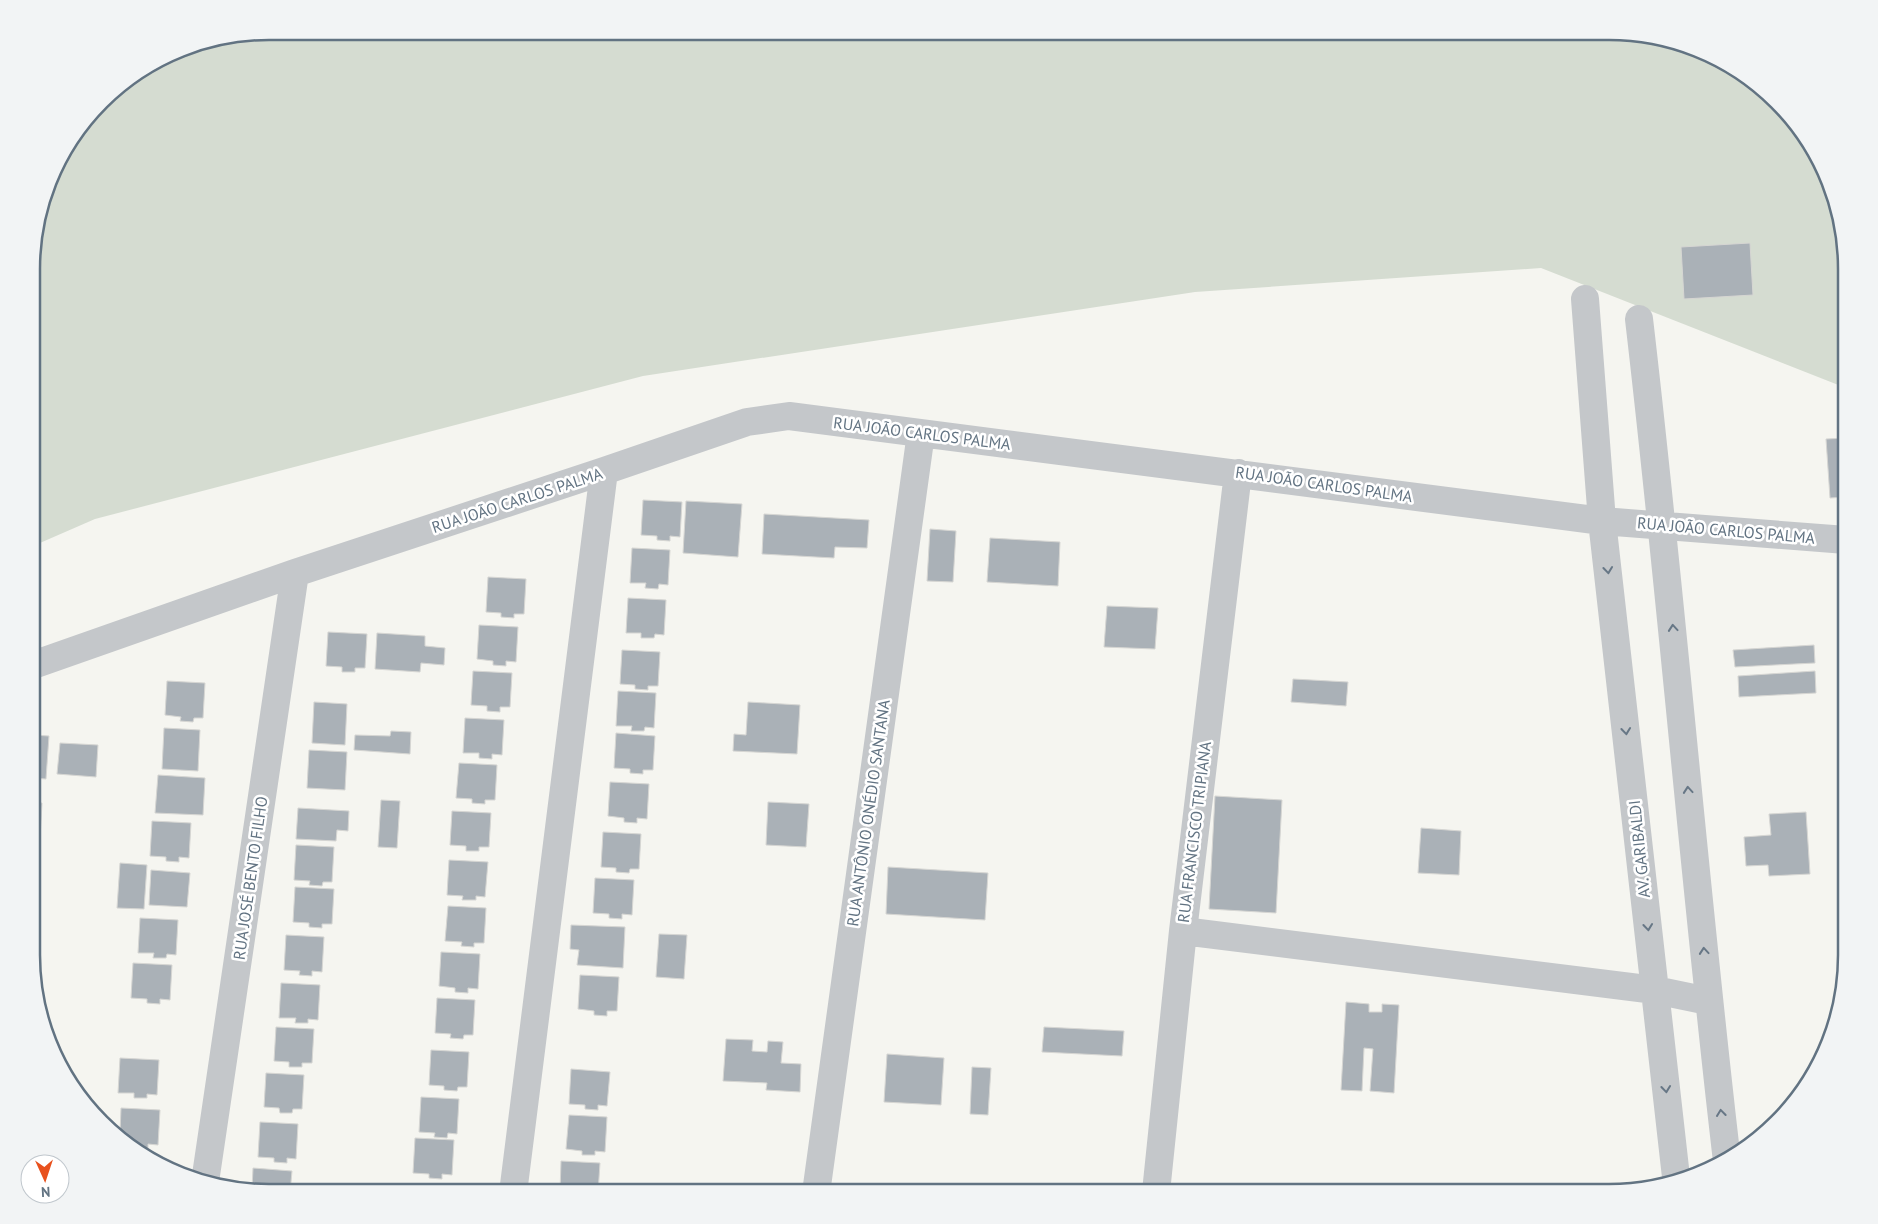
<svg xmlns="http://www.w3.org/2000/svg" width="1878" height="1224" viewBox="0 0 1878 1224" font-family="'PT Sans',sans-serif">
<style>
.green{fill:#d5dcd1}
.building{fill:#aab1b7;stroke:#d6d6d3}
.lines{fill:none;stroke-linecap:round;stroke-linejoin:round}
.minor{stroke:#c4c7ca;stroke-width:28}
.oneway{stroke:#677786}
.labels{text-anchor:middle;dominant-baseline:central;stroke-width:5;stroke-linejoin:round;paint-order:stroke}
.street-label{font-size:16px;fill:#627382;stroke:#fff}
.rim{fill:none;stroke:#627382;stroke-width:2.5}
</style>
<rect width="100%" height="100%" fill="#f5f5f0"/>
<!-- green -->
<path class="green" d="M269,31H1609L1685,44L1741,71L1815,150L1846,254V388L1541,268L1195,292L643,376L95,519L33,546V238L56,163L112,90L178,49Z"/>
<!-- building -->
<path class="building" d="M1750,243L1753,295L1684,299L1681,247Z
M1846,438V497L1830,498L1826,439Z
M643,500L682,502L680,537L670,536V541L657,540V536L641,535Z
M686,501L742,504L738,557L683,553Z
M764,514L869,520L867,548L835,547L834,558L762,554Z
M930,529L956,531L953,582L927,581Z
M990,538L1060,542L1058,586L987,582Z
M632,548L670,550L668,585L659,584L658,589L645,588L646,583H630Z
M488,577L526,579L524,614H514V618L501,617V613L486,612Z
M628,598L666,600L664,635L655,634L654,638H641V633H626Z
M1107,606L1158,608L1155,649L1104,647Z
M479,625L518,627L516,662L506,661V666L493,665V661L477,659Z
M328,632L367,634L365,668H355V672H342V667L326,666Z
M377,633L425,636V646L445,648L444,665L421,663L420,672L375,669Z
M1814,645L1815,663L1735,667L1733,650Z
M622,650L660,652L658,686H648V690L635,689V685L620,684Z
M473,671L512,673L510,707H500V712L487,711V706L471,705Z
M1815,671L1816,693L1739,697L1738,676Z
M1293,679L1348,682L1346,706L1291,702Z
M167,681L205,683L203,718H194L193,722L180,721L181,717L165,715Z
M618,691L656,693L654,728L645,727L644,731H631L632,726H616Z
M314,702L347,704L345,745L312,743Z
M748,702L800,705L797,754L733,751L734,734L746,735Z
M465,718L504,720L502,755L492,754V759L479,758V753H463Z
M164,728L200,730L198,771L162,769Z
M391,731L411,732L410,754L354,750L355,735L390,736Z
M616,733L655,736L653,770H643V774L630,773V769L614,768Z
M33,735L49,736L46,779L33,778Z
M60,743L98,745L96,777L57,774Z
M309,750L347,752L345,790L307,788Z
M459,763L497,765L495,800H485V804L472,803V799L456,798Z
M158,775L205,778L203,815L155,813Z
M610,782L649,784L647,819L637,818V823L624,822V818L608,816Z
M1215,796L1282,800L1276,913L1209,909Z
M381,800L400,801L397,848L378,847Z
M768,802L809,804L806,847L766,845Z
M33,803H42L40,838L33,837Z
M298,808L349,811L348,831L337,830L336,841L296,839Z
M452,811L491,813L489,847H479V851H466V846L450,845Z
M1806,812L1810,874L1769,876L1768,865L1746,866L1744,837L1771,835L1769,814Z
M152,821L191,823L189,858L179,857V862L166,861V857L150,856Z
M1421,828L1461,831L1459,875L1418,873Z
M603,832L641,834L639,869H630L629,873L616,872V868L601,867Z
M296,845L334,847L332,882H323L322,886L309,885L310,881L294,880Z
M449,860L488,862L485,897L476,896V900H462L463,896L447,895Z
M120,863L147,865L144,909L117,908Z
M888,867L988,873L985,920L886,914Z
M151,870L190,873L187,907L149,905Z
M595,878L634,880L632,915L622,914V919L609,918V914L593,913Z
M295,887L334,889L332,924H322V928L309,927V923L293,922Z
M448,906L486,908L484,943H474V947L461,946L462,942L445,941Z
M140,918L178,920L176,955L167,954L166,958H153L154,953H138Z
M571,925L625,927L623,968L577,965L579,950L570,949Z
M659,934L687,935L684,979L656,977Z
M286,935L324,937L322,972L312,971V976L299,975L300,971L284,970Z
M441,952L480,954L478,989L468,988V993L455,992V988L439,986Z
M133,963L172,965L170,1000L160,999V1004L147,1003V999L131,998Z
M580,975L619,977L617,1011H607V1016L594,1015V1011L578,1009Z
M281,983L320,985L318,1020L308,1019V1023H295L296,1018H279Z
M437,998L475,1000L473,1035H464L463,1039L450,1038L451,1034L435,1033Z
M1346,1002L1369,1004V1012H1382V1004L1399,1005L1394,1093L1370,1091L1373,1049L1364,1048L1362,1091L1341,1090Z
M276,1027L314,1029L312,1063H302V1067H289V1062L274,1061Z
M1044,1027L1124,1031L1122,1056L1042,1052Z
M726,1039L753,1040L752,1051L767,1052L768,1041L783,1042L781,1063L801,1064L800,1092L766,1090L767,1083L723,1081Z
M431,1050L469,1052L467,1087H458L457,1091L444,1090V1086L429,1085Z
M887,1054L944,1058L941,1105L884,1102Z
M120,1058L159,1060L157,1095L147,1094V1098H134V1093H118Z
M972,1067L991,1068L988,1115L970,1114Z
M571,1069L610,1072L607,1106L598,1105V1110L585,1109V1105L569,1104Z
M266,1073L304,1075L302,1109H293L292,1113H280L279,1108L264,1107Z
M421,1097L459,1099L457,1134L448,1133L447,1138L434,1137L435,1133L419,1132Z
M121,1108L160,1110L158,1145L148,1144V1149L135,1148V1144L128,1143L120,1134Z
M569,1115L607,1117L605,1152L595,1151V1155H582V1151L566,1149Z
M260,1122L298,1124L296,1159L287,1158V1163L274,1162V1158L258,1157Z
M415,1138L454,1140L452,1175L442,1174V1179L429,1178V1174L413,1173Z
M141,1155H153L152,1160Z
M561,1161L600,1163L598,1193H560Z
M253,1168L292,1171L290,1193L252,1190Z
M410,1187L449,1189L448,1193H410Z"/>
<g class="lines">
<!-- minor -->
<path class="minor" d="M1585,299L1602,521L1676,1177
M1639,319C1672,600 1694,881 1727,1161
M33,665L295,573L604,471L747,422L789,416L1602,521L1846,540
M1183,931L1655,990L1708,1001
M205,1182L295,573
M1156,1192L1183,931L1238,473
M513,1193L604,471
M816,1193L921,433"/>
</g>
<!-- one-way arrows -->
<defs><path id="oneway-chevron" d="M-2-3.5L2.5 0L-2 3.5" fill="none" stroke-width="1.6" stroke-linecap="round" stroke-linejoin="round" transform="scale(1.25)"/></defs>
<g class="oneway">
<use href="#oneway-chevron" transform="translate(1608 570) rotate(84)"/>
<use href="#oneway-chevron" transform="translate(1673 628) rotate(-95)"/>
<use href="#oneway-chevron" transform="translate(1626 731) rotate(84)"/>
<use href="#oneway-chevron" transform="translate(1688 790) rotate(-95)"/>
<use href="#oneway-chevron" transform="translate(1648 927) rotate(84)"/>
<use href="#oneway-chevron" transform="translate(1704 951) rotate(-95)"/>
<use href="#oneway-chevron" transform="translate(1666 1089) rotate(84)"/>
<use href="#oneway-chevron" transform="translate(1721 1113) rotate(-97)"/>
</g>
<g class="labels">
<!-- street labels -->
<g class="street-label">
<text transform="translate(922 433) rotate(7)">RUA JOÃO CARLOS PALMA</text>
<text transform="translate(1324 484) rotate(8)">RUA JOÃO CARLOS PALMA</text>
<text transform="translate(517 500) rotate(-18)">RUA JOÃO CARLOS PALMA</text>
<text transform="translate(1726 530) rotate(5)">RUA JOÃO CARLOS PALMA</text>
<text transform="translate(868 813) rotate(-82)">RUA ANTÔNIO ONÉDIO SANTANA</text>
<text transform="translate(1194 832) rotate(-83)">RUA FRANCISCO TRIPIANA</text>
<text transform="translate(1639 849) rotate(-96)">AV. GARIBALDI</text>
<text transform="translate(250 878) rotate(-82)">RUA JOSÉ BENTO FILHO</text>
</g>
</g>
<!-- crop -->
<path d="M0 0H1878V1224H0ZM269 40H1609A229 229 0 0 1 1838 269V955A229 229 0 0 1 1609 1184H269A229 229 0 0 1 40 955V269A229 229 0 0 1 269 40Z" fill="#f2f4f5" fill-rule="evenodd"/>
<path class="rim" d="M269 40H1609A229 229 0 0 1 1838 269V955A229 229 0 0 1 1609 1184H269A229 229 0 0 1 40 955V269A229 229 0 0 1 269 40Z"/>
<!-- north arrow -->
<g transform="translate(45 1179) rotate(177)"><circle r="24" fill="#ffffff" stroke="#c0c7cd"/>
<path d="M0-4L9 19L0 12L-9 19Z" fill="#e8511d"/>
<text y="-8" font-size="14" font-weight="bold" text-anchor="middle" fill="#627382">N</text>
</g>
</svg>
